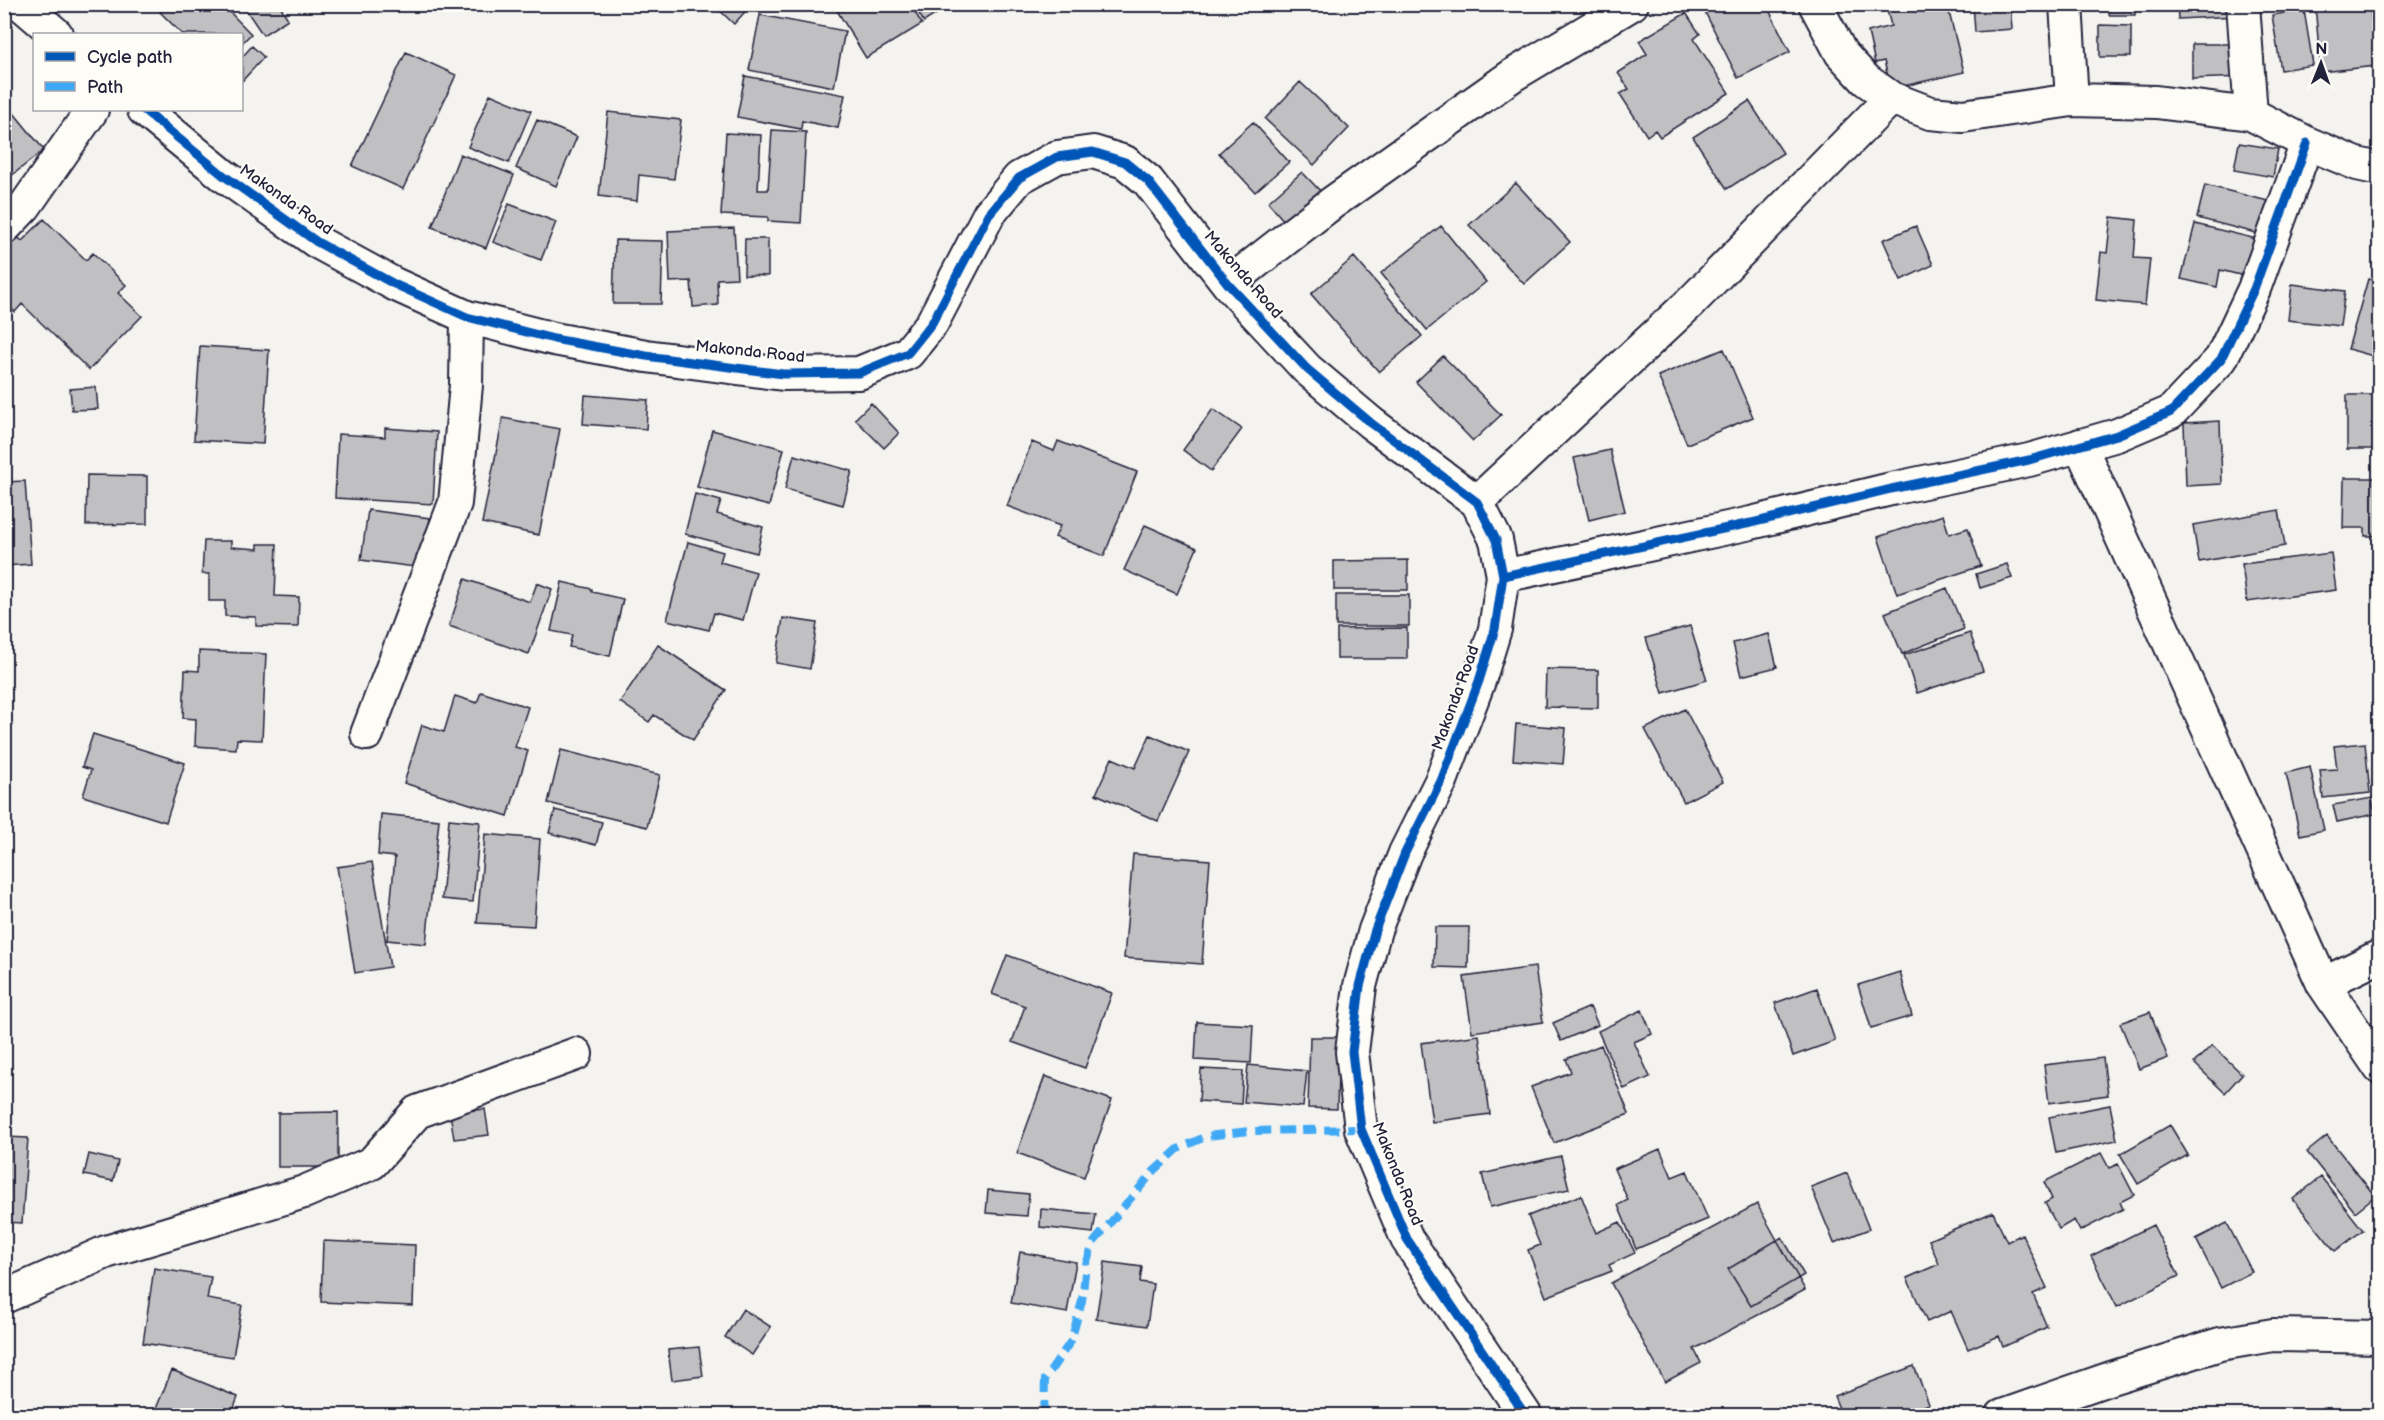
<svg xmlns="http://www.w3.org/2000/svg" width="2384" height="1420" viewBox="0 0 2384 1420" font-family="'Balsamiq Sans',sans-serif">
<style>
.building{fill:#c0bfc2;stroke:#22223b;stroke-width:1.5}
.lines{fill:none;stroke-linecap:round;stroke-linejoin:round}
.street-casing{stroke:#22223b;stroke-width:36}
.street{stroke:#fdfcf7;stroke-width:32}
.quiet{stroke:#3fa9f5;stroke-width:8;stroke-dasharray:15 8;stroke-linecap:butt}
.cycleway-casing{stroke:#fdfcf7;stroke-width:13}
.cycleway{stroke:#0057b8;stroke-width:9}
.labels{text-anchor:middle;dominant-baseline:central;stroke-width:4.5;stroke-linejoin:round;paint-order:stroke}
.street-label{font-size:16px;fill:#22223b;stroke:#fdfcf7}
</style>
<rect width="100%" height="100%" fill="#f4f3ef"/>
<filter id="ink" filterUnits="userSpaceOnUse"><feTurbulence type="fractalNoise" baseFrequency=".0167" numOctaves="2"/><feDisplacementMap in="SourceGraphic" scale="12" xChannelSelector="R" yChannelSelector="G"/><feConvolveMatrix kernelMatrix="1 2 1 2 8 2 1 2 1" color-interpolation-filters="sRGB"/></filter>
<g filter="url(#ink)">
<!-- building -->
<path class="building" d="M168,4H222L251,34L242,43V34H182L160,12Z
M248,4H279L288,19L263,35L244,7Z
M713,4H752L734,24Z
M833,4H910L922,24L866,58Z
M913,4H952L924,22Z
M1714,4H1766L1790,52L1738,78L1704,10Z
M1891,4H1947L1964,72L1891,89L1884,61L1875,63L1868,32L1891,26L1886,6Z
M1973,4H2010L2012,29L1975,32Z
M2109,4H2135V15H2109Z
M2177,4H2236L2237,16L2178,19Z
M2370,4L2376,66L2321,72L2315,5Z
M2304,10L2313,65L2281,70L2272,15Z
M1686,13L1700,34L1694,39L1729,93L1660,137L1655,130L1647,136L1620,94L1629,89L1618,73L1647,54L1639,41Z
M760,15L845,31L834,87L749,70Z
M2100,25L2131,26V57H2100Z
M2192,44H2229V49L2244,48V77L2192,79Z
M252,46L264,57L242,81V57Z
M406,52L456,75L403,189L352,166Z
M745,76L845,95L838,128L802,121L801,129L737,117Z
M1300,82L1349,128L1314,165L1265,119Z
M490,94L531,111L509,163L468,147Z
M4,101L44,150L6,180L4,178Z
M1749,101L1783,153L1727,189L1693,137Z
M608,112L681,120L674,179L639,175L637,201L599,196Z
M537,120L577,137L556,186L516,168Z
M1253,122L1289,162L1255,192L1219,153Z
M772,130L806,132L801,223L768,221V217L721,215L726,133L761,135L758,190H768Z
M2239,143L2278,149L2273,177L2234,170Z
M460,154L514,175L486,248L432,227Z
M1302,172L1323,194L1288,226L1268,202Z
M1516,183L1570,242L1524,284L1469,225Z
M2205,185L2276,203L2268,236L2197,218Z
M509,204L556,222L541,260L493,242Z
M2111,217L2137,220L2134,258L2150,259L2145,305L2096,300L2101,252L2107,253Z
M44,219L86,260L93,253L126,285L118,293L142,316L89,370L22,304L15,312L4,302V244L14,234L22,241Z
M2195,224L2265,241L2256,279L2220,270L2217,287L2181,279Z
M1441,226L1486,282L1427,330L1381,273Z
M1916,226L1933,265L1901,280L1883,240Z
M734,228L737,278L717,279L718,305L693,307L691,281L670,282L668,231Z
M745,239H768V276L744,275Z
M615,240L663,241L661,304H613Z
M1354,257L1422,336L1379,372L1311,294Z
M2368,279L2380,282V358L2348,349Z
M2292,284L2345,291L2340,326L2288,320Z
M200,346L269,350L263,444L194,440Z
M1724,349L1753,417L1687,444L1658,376Z
M1443,356L1501,415L1473,441L1416,382Z
M96,387L98,409L72,410L70,389Z
M585,395L648,400L646,429L583,424Z
M2347,395H2380V449H2347Z
M871,403L899,433L884,448L855,419Z
M1213,409L1242,429L1211,471L1183,450Z
M503,418L560,429L539,535L482,523Z
M2220,421L2222,484L2186,486L2184,423Z
M385,428L437,432L433,504L335,498L338,434L385,437Z
M712,430L784,449L769,506L697,487Z
M1058,441L1137,472L1104,556L1055,537L1060,526L1007,506L1032,442L1054,451Z
M1610,450L1625,511L1589,520L1574,458Z
M794,455L852,471L843,505L785,489Z
M87,475L147,476V524L86,525Z
M2344,478H2380V536H2365V528H2343Z
M25,481L31,564L4,566V482Z
M695,494L721,501L717,514L763,527L757,553L685,534Z
M368,510L430,518L423,568L361,560Z
M2279,510L2285,546L2199,562L2193,525Z
M1943,515L1949,534L1968,528L1981,566L1897,594L1878,537Z
M1145,525L1197,548L1177,594L1124,570Z
M204,541H231V547L258,549V544H277L275,596L299,597L298,627L256,626V617L225,616V601H209V574H202Z
M688,542L723,552L720,562L756,572L743,620L714,613L709,630L667,620Z
M2331,553L2336,590L2247,602L2242,564Z
M1408,560V590H1334V561Z
M2007,564L2012,578L1980,588L1976,574Z
M465,579L530,602L537,583L552,589L529,654L449,626Z
M562,582L592,589V592L623,599L610,656L569,647L572,635L551,631Z
M1947,588L1964,629L1902,654L1885,613Z
M1336,595H1409V626H1336Z
M783,618L817,623L810,669L776,663Z
M1690,626L1707,680L1663,693L1646,638Z
M1407,628V659H1337V629Z
M1970,633L1983,671L1917,693L1904,655Z
M1769,634L1777,667L1741,676L1733,643Z
M658,645L726,690L693,740L654,715L649,722L620,702Z
M199,651L266,654L262,740L237,739L236,749L195,746L196,719L183,718L185,670L199,671Z
M1546,669L1598,670V708L1545,707Z
M481,692L528,707L515,747L528,751L508,816L404,783L422,725L444,732L455,696L477,703Z
M1685,709L1723,782L1684,802L1645,729Z
M1516,724L1566,728L1563,764L1513,760Z
M93,734L185,763L166,822L83,796L91,770L82,767Z
M1150,735L1189,752L1158,821L1096,794L1112,758L1135,768Z
M2365,743L2370,793L2323,798L2320,770L2337,769L2334,746Z
M561,750L660,775L647,827L548,803Z
M2310,767L2324,830L2300,835L2286,773Z
M2372,798L2375,814L2337,822L2333,805Z
M555,810L602,822L596,845L549,833Z
M381,814L439,820L426,944L387,940L395,857L378,855Z
M449,819L480,822L473,902L442,899Z
M485,834L540,839L534,926L477,923Z
M1133,854L1210,860L1202,964L1124,958Z
M372,862L390,967L355,973L337,867Z
M1435,927H1469L1468,968L1434,967Z
M1007,955L1112,993L1085,1068L1012,1042L1025,1006L992,994Z
M1535,967L1543,1022L1472,1032L1464,977Z
M1900,972L1912,1016L1871,1028L1858,985Z
M1817,988L1835,1041L1793,1056L1775,1003Z
M1590,1007L1598,1025L1561,1041L1553,1023Z
M1642,1010L1652,1034L1634,1042L1650,1077L1624,1089L1598,1031Z
M2150,1012L2168,1058L2139,1069L2120,1023Z
M1197,1022L1253,1025L1251,1063L1195,1060Z
M1479,1035L1490,1114L1432,1122L1421,1043Z
M1310,1037H1339L1337,1109L1308,1108Z
M1601,1045L1629,1114L1554,1143L1531,1087L1571,1072L1566,1059Z
M2212,1045L2242,1074L2225,1093L2194,1063Z
M2103,1058L2108,1095L2049,1103L2044,1065Z
M1248,1065L1307,1071L1303,1107L1244,1102Z
M1201,1069L1243,1071L1241,1104L1199,1101Z
M1045,1076L1112,1100L1084,1177L1017,1153Z
M2110,1105L2117,1140L2056,1153L2049,1117Z
M485,1109L489,1135L454,1139L450,1113Z
M338,1112V1167H278V1113Z
M2170,1125L2188,1155L2138,1184L2120,1154Z
M2327,1136L2375,1196L2355,1212L2307,1152Z
M4,1137L28,1138L22,1223L4,1222Z
M1660,1149L1672,1177L1687,1171L1708,1219L1636,1249L1618,1205L1628,1200L1614,1169Z
M2101,1153L2109,1168L2118,1164L2134,1195L2120,1202L2123,1209L2080,1231L2074,1220L2059,1229L2045,1203L2052,1199L2044,1182Z
M89,1154L118,1161L113,1181L84,1175Z
M1561,1156L1569,1189L1490,1207L1482,1174Z
M1847,1173L1869,1229L1834,1243L1811,1187Z
M2321,1177L2363,1230L2335,1251L2293,1199Z
M988,1190L1029,1194L1027,1216L986,1213Z
M1581,1195L1596,1233L1620,1222L1635,1253L1609,1265L1612,1271L1546,1297L1528,1250L1540,1245L1528,1216Z
M1757,1204L1805,1290L1694,1349L1701,1363L1665,1382L1611,1283Z
M1041,1209L1096,1214L1093,1233L1040,1227Z
M1993,1212L2007,1242L2022,1234L2047,1288L2033,1294L2047,1327L2003,1347L1999,1336L1968,1349L1951,1311L1927,1322L1907,1278L1939,1264L1929,1240Z
M2227,1223L2252,1272L2221,1288L2196,1239Z
M2153,1225L2179,1276L2117,1307L2091,1256Z
M1782,1237L1804,1275L1751,1306L1728,1269Z
M323,1241L415,1245L413,1306L321,1302Z
M1020,1252L1076,1262L1067,1313L1011,1303Z
M1105,1262L1142,1267L1140,1282L1153,1284L1147,1326L1096,1319Z
M154,1268L211,1277L207,1299L242,1305L233,1357L143,1343Z
M743,1309L771,1327L752,1355L725,1337Z
M699,1347L703,1376L672,1380L668,1350Z
M1914,1366L1929,1404L1897,1416H1842L1834,1396Z
M172,1370L238,1397L231,1416H153Z"/>
<g class="lines">
<defs>
<path id="street" d="M21,4L56,34
M1815,4L1841,53L1866,80L1891,98L1930,113L1963,116L2072,100L2156,102L2251,114L2307,143L2357,164L2380,169
M2066,4L2072,100
M2243,4L2251,114
M144,110L223,175L317,242L394,284L467,317L554,339L646,356L783,374L859,373L908,353L932,323L989,214L1019,178L1057,157L1093,152L1125,162L1148,181L1228,284L1307,369L1371,423L1477,502L1496,540L1503,576L1495,629L1479,681L1441,781L1405,853L1375,930L1360,986L1352,1052L1361,1129L1407,1239L1526,1416
M4,228L25,206L92,110
M1228,284L1332,203L1513,75L1632,4
M2080,445L2323,984L2380,1068
M1477,502L1692,301L1891,98
M1503,576L1751,523L1891,489L2029,460L2117,435L2171,412L2221,359L2254,289L2307,143
M367,734L455,503L466,385L467,317
M2323,984L2380,956
M4,1297L106,1252L304,1192L372,1163L417,1112L576,1054
M2002,1416L2111,1378L2220,1344L2273,1335L2380,1337"/>
</defs>
<!-- street casing -->
<use href="#street" class="street-casing"/>
<!-- street -->
<use href="#street" class="street"/>
<!-- quiet -->
<path class="quiet" d="M1044,1416L1045,1379L1071,1341L1082,1301L1086,1264L1094,1242L1153,1172L1178,1149L1207,1136L1249,1131L1361,1129"/>
<defs>
<path id="cycleway" d="M144,110L223,175L317,242L394,284L467,317L554,339L646,356L783,374L859,373L908,353L932,323L989,214L1019,178L1057,157L1093,152L1125,162L1148,181L1228,284L1307,369L1371,423L1477,502L1496,540L1503,576L1495,629L1479,681L1441,781L1405,853L1375,930L1360,986L1352,1052L1361,1129L1407,1239L1526,1416
M1503,576L1751,523L1891,489L2029,460L2117,435L2171,412L2221,359L2254,289L2307,143"/>
</defs>
<!-- cycleway casing -->
<use href="#cycleway" class="cycleway-casing"/>
<!-- cycleway -->
<use href="#cycleway" class="cycleway"/>
</g>
</g>
<g class="labels">
<!-- street labels -->
<g class="street-label">
<text transform="translate(286 200) rotate(35)">Makonda Road</text>
<text transform="translate(1243 275) rotate(49)">Makonda Road</text>
<text transform="translate(750 352) rotate(6)">Makonda Road</text>
<text transform="translate(1456 698) rotate(-70)">Makonda Road</text>
<text transform="translate(1397 1174) rotate(68)">Makonda Road</text>
</g>
</g>
<!-- margin -->
<rect width="2384" height="1420" fill="none" stroke="#fdfcf7" stroke-width="24"/>
<rect x="12" y="12" width="2360" height="1396" fill="none" stroke="#22223b" stroke-width="2" filter="url(#ink)"/>
<!-- legend -->
<rect x="33" y="33" width="210" height="78" fill="#fdfcf7" stroke="#a5a5ac" stroke-width="1.5"/>
<rect x="45" y="52" width="30" height="9" fill="#0057b8" stroke="#a5a5ac" stroke-width="1.5"/>
<text x="87" y="63" font-size="18" fill="#22223b">Cycle path</text>
<rect x="45" y="82" width="30" height="9" fill="#3fa9f5" stroke="#a5a5ac" stroke-width="1.5"/>
<text x="87" y="93" font-size="18" fill="#22223b">Path</text>
<!-- north arrow -->
<g transform="translate(2321 63) rotate(1)" stroke="#fdfcf7" stroke-width="4.5" paint-order="stroke">
<path d="M0-4.5L10 22L0 15L-10 22Z" fill="#22223b"/>
<text y="-9" font-size="16" font-weight="bold" text-anchor="middle" fill="#22223b">N</text>
</g>
</svg>
